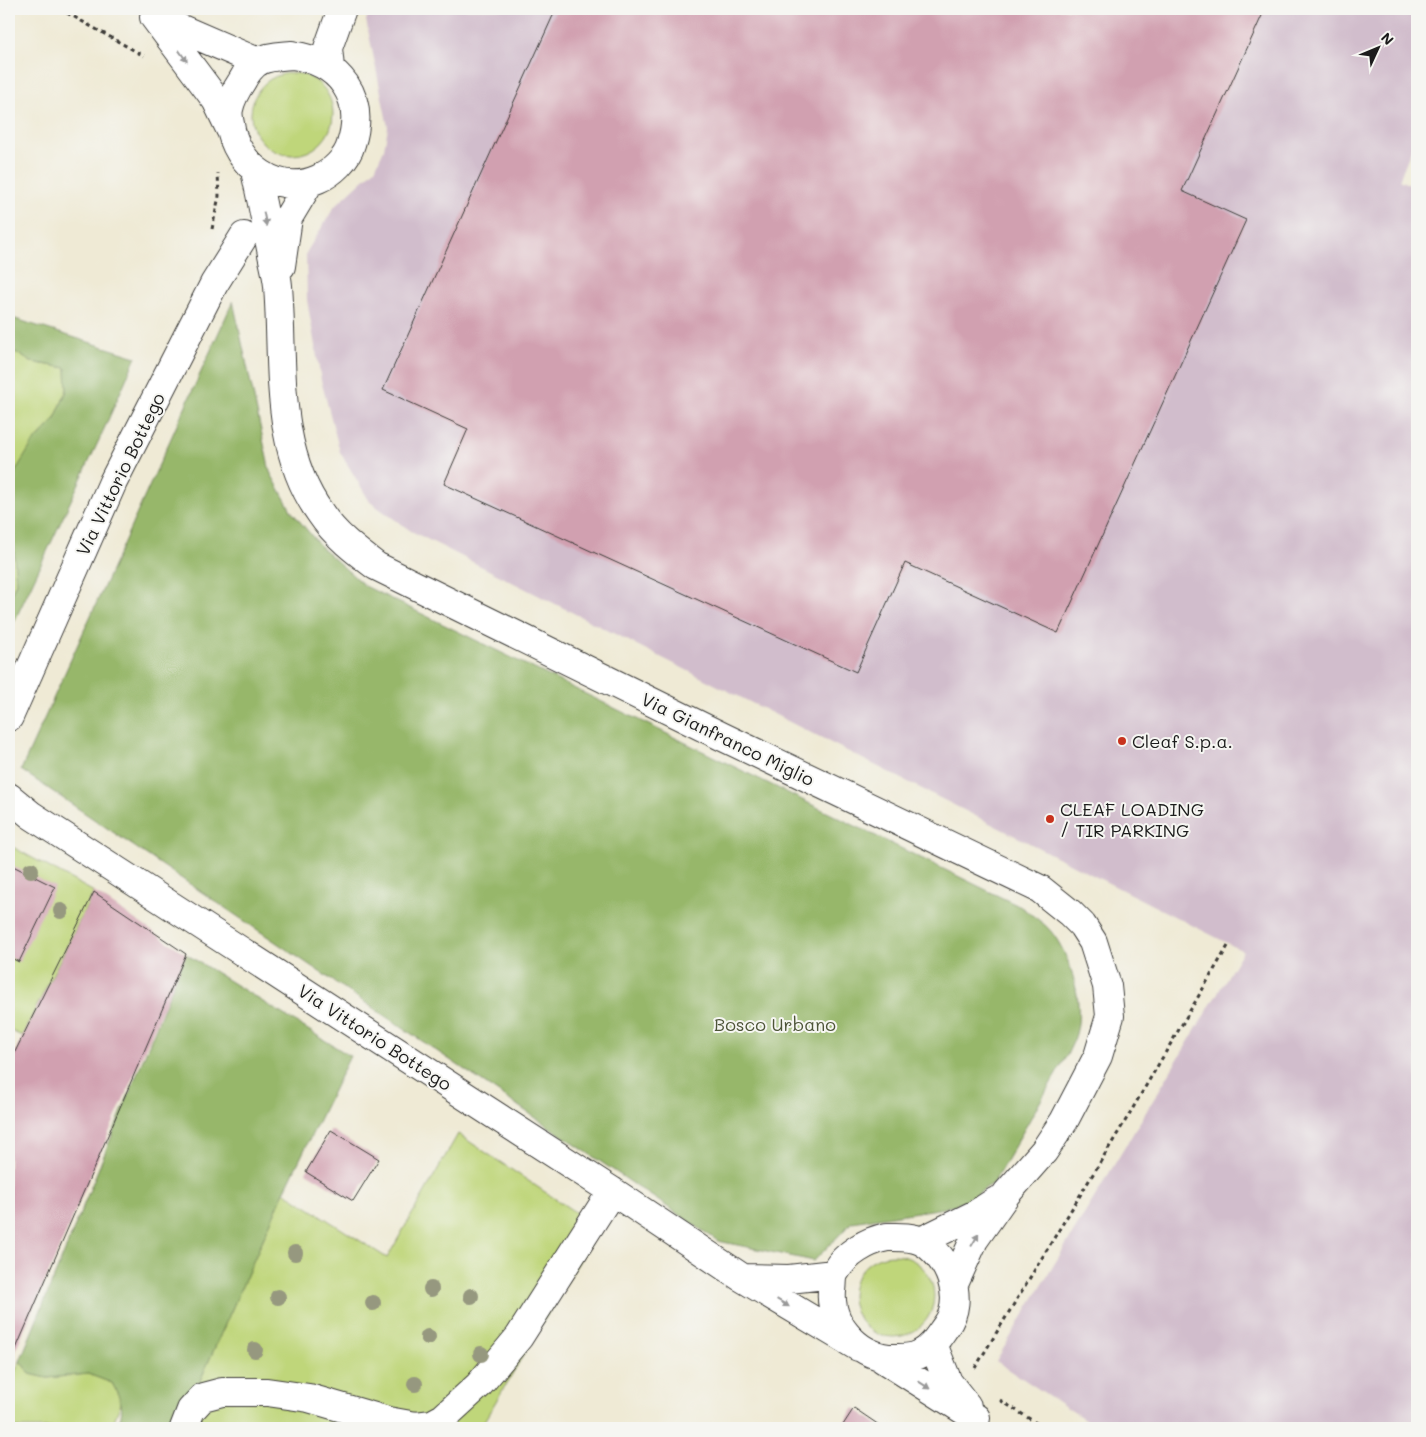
<svg xmlns="http://www.w3.org/2000/svg" width="1426" height="1437" viewBox="0 0 1426 1437" font-family="Mali,sans-serif">
<style>
.industrial{fill:#d1bdcc}
.green{fill:#bfd67a;stroke:#6e794b}
.forest{fill:#97b76a;stroke:#5a6a43}
.building{fill:#d1a0b0}
.lines{fill:none;stroke-linecap:round;stroke-linejoin:round}
.minor-casing{stroke:#3c3b38;stroke-width:30}
.path{stroke:#3c3b38;stroke-width:3;stroke-dasharray:4 4;stroke-linecap:butt}
.minor{stroke:#fff;stroke-width:28}
.tree{fill:#96987f}
.oneway{fill:#999}
.poi-dot{fill:#c8321e;stroke:#f6f6f2;stroke-width:2}
.labels{text-anchor:middle;dominant-baseline:central;stroke-width:4;stroke-linejoin:round;paint-order:stroke}
.street-label{font-size:18px;fill:#1c1c1c;stroke:#f6f6f2}
.poi-label{font-size:18px;fill:#1c1c1c;stroke:#f6f6f2;text-anchor:start}
.park-label{font-size:18px;fill:#4d5438;stroke:#f6f6f2}
</style>
<rect width="100%" height="100%" fill="#f6f6f2"/>
<filter id="ink" filterUnits="userSpaceOnUse"><feTurbulence type="fractalNoise" baseFrequency=".02" numOctaves="2"/><feDisplacementMap in="SourceGraphic" scale="10" xChannelSelector="R" yChannelSelector="G"/><feConvolveMatrix kernelMatrix="1 2 1 2 8 2 1 2 1" color-interpolation-filters="sRGB"/></filter>
<filter id="wash" filterUnits="userSpaceOnUse"><feTurbulence type="fractalNoise" baseFrequency=".0096" numOctaves="4" result="noise"/><feDisplacementMap in="SourceGraphic" scale="20" xChannelSelector="R" yChannelSelector="G"/><feGaussianBlur stdDeviation="1.12" result="paint"/><feColorMatrix in="noise" values="0 0 0 0 0 0 0 0 0 0 0 0 0 0 0 0 0 1.4 0 .05"/><feComposite in="paint" operator="in"/></filter>
<g filter="url(#wash)">
<rect width="100%" height="100%" fill="#efead5"/>
<!-- industrial -->
<path class="industrial" d="M371,9H1417V135L1399,180L1417,188V1428H1098L996,1361L1243,951L411,531L370,502L340,452L321,380L307,300L306,253L335,206L375,169L384,149L388,127L366,20Z"/>
<!-- green -->
<path class="green" d="M251 114a41 41 0 1 1 82 0a41 41 0 1 1-82 0Z
M9,348L31,362L66,368L67,390L54,421L32,444L11,506L16,583L9,598Z
M9,845L94,892L22,1036L9,1030Z
M458,1134L599,1228L480,1428H179L284,1192L387,1258Z
M852 1296a41 41 0 1 1 82 0a41 41 0 1 1-82 0Z
M20,1361L30,1374L48,1378L88,1374L112,1383L122,1401L111,1428H9V1385Z"/>
<!-- forest -->
<path class="forest" d="M233,301L270,472L292,512L322,548L365,586L1021,907C1029,913 1038,919 1046,926C1069,948 1085,1002 1076,1034C1074,1041 1070,1048 1067,1055L994,1182L969,1200L944,1208L852,1222L814,1261L718,1241L21,770Z
M9,317L136,357L100,438L9,633V598L16,583L11,506L15,472L32,444L54,421L67,390L66,368L31,362L9,348Z
M186,954L350,1056L284,1192L179,1428H117C125,1408 122,1401 112,1383L88,1374L47,1378L30,1374L20,1361Z"/>
<g id="blocks">
<!-- building -->
<path class="building" d="M556,9H1265L1182,191L1246,220L1058,633L905,563L856,672L444,484L468,429L383,390Z
M13,866L55,887L19,962L9,957V874Z
M94,892L186,954L9,1365V1064Z
M331,1130L379,1159L353,1201L306,1172Z
M854,1408L879,1425L877,1428H841Z"/>
</g>
</g>
<g filter="url(#ink)">
<use href="#blocks" fill-opacity="0" stroke="#3c3b38" stroke-width="1"/>
<g class="lines">
<defs>
<path id="minor" d="M154,17L216,100L230,129
M154,17L258,62
M292,55C340,62 366,97 351,144C347,159 332,173 318,179C278,197 235,165 230,124C229,119 228,113 229,109C231,99 236,90 242,81C245,75 252,65 259,61C269,56 282,56 292,55Z
M330,68L328,48L342,9
M255,171C261,197 266,223 271,249C273,261 277,274 278,286C284,363 273,448 321,514C335,535 356,551 376,566L721,736L1040,889L1070,913L1082,925L1093,942L1107,986L1110,1016L1098,1056L1064,1121L1044,1151L1007,1193L974,1240L954,1284
M281,266L288,218L309,183
M9,717L113,482L214,284L244,236
M9,797L31,815L612,1191L741,1277L858,1347
M887,1237C898,1237 911,1236 921,1241C949,1256 966,1299 946,1326C938,1337 932,1348 920,1354C913,1358 905,1358 898,1358C862,1360 829,1327 832,1291C833,1285 832,1277 835,1272C846,1253 867,1241 887,1237Z
M921,1241L976,1214L996,1201
M743,1278L789,1279L834,1274
M933,1344L948,1382L967,1406
M883,1359L976,1418
M184,1428L191,1410L203,1397L222,1392H267L309,1398L388,1421L416,1426L432,1424L443,1418L479,1385L519,1337L612,1191"/>
</defs>
<!-- minor casing -->
<use href="#minor" class="minor-casing"/>
<!-- path -->
<path class="path" d="M60,9L144,56
M212,229L219,196L218,173
M975,1368L1127,1118L1228,946
M1000,1400L1044,1428"/>
<!-- minor -->
<use href="#minor" class="minor"/>
</g>
<!-- trees -->
<g class="tree">
<circle cx="31" cy="870" r="8"/>
<circle cx="61" cy="911" r="8"/>
<circle cx="295" cy="1253" r="8"/>
<circle cx="431" cy="1289" r="8"/>
<circle cx="471" cy="1296" r="8"/>
<circle cx="278" cy="1297" r="8"/>
<circle cx="373" cy="1303" r="8"/>
<circle cx="428" cy="1337" r="8"/>
<circle cx="255" cy="1350" r="8"/>
<circle cx="481" cy="1354" r="8"/>
<circle cx="415" cy="1384" r="8"/>
</g>
<!-- one-way arrows -->
<defs><path id="oneway-solid" d="M-6-.8H1V-3.2L6.5 0L1 3.2V.8H-6Z" transform="scale(1.25)"/></defs>
<g class="oneway">
<use href="#oneway-solid" transform="translate(183 56) rotate(54)"/>
<use href="#oneway-solid" transform="translate(265 219) rotate(79)"/>
<use href="#oneway-solid" transform="translate(975 1240) rotate(-59)"/>
<use href="#oneway-solid" transform="translate(783 1303) rotate(31)"/>
<use href="#oneway-solid" transform="translate(924 1385) rotate(33)"/>
</g>
</g>
<!-- markers -->
<g class="poi-dot">
<circle cx="1122" cy="741" r="5"/>
<circle cx="1050" cy="819" r="5"/>
</g>
<g class="labels">
<!-- street labels -->
<g class="street-label">
<text transform="translate(120 474) rotate(-64)">Via Vittorio Bottego</text>
<text transform="translate(728 739) rotate(26)">Via Gianfranco Miglio</text>
<text transform="translate(375 1037) rotate(33)">Via Vittorio Bottego</text>
</g>
<!-- poi labels -->
<g class="poi-label">
<text x="1132" y="741">Cleaf S.p.a.</text>
<text x="1060" y="809">CLEAF LOADING<tspan x="1060" dy="21">/ TIR PARKING</tspan></text>
</g>
<!-- park labels -->
<g class="park-label">
<text x="775" y="1024">Bosco Urbano</text>
</g>
</g>
<!-- margin -->
<rect width="1426" height="1437" fill="none" stroke="#f6f6f2" stroke-width="30"/>
<!-- north arrow -->
<g transform="translate(1378 48) rotate(46)" stroke="#f6f6f2" stroke-width="4" paint-order="stroke">
<path d="M0-4L9 19L0 12L-9 19Z" fill="#1c1c1c"/>
<text y="-8" font-size="14" font-weight="bold" text-anchor="middle" fill="#1c1c1c">N</text>
</g>
</svg>
